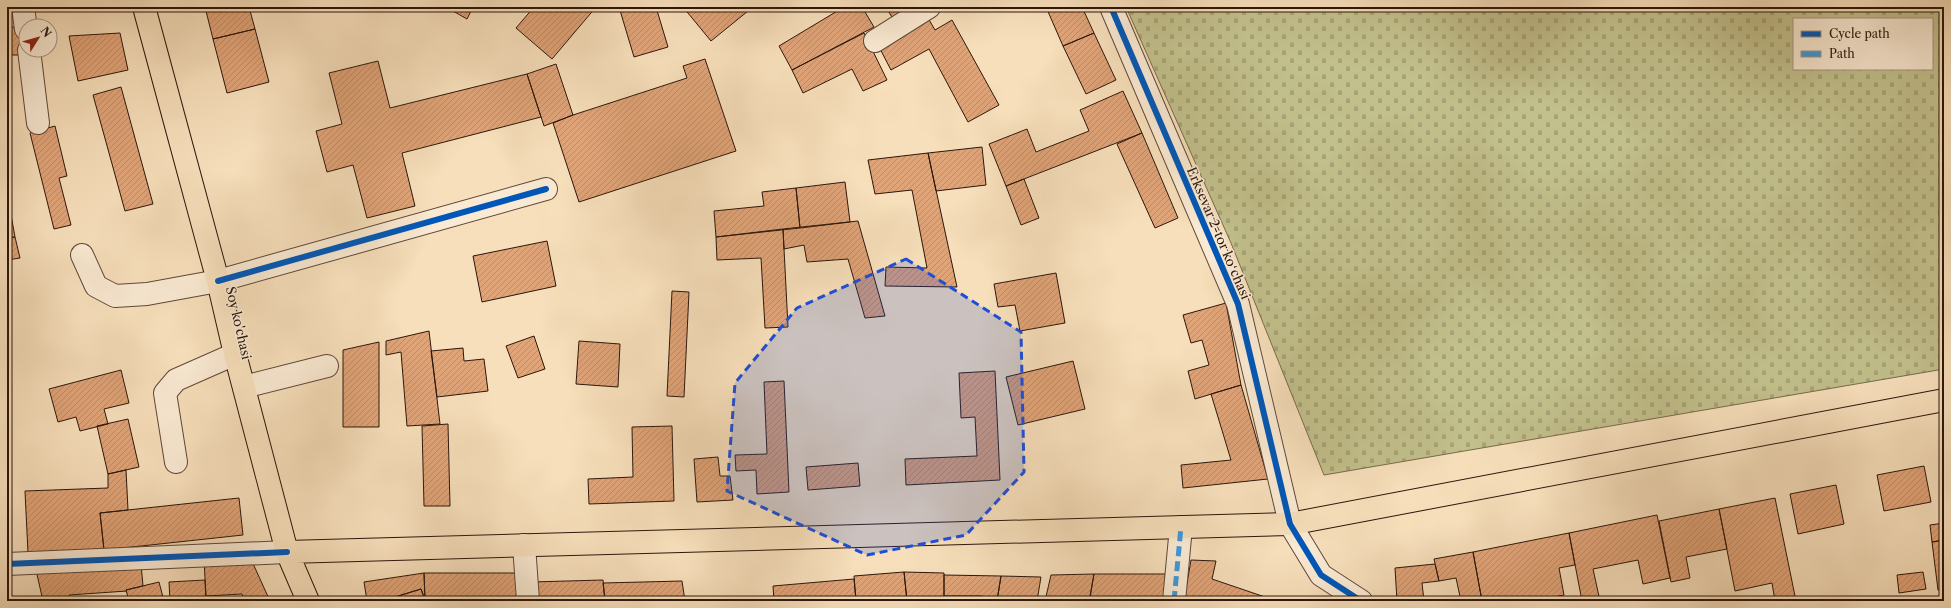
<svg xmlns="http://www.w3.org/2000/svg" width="1951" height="608" viewBox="0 0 1951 608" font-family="'Libre Caslon Text',serif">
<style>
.cemetery{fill:url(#cemetery-stones);stroke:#776b4c;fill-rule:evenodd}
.building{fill:url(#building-hatch);stroke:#2c160b}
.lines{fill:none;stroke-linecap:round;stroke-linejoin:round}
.minor-casing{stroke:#5f4837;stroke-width:24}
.major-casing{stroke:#2c160b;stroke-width:24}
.minor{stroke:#faead3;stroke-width:22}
.major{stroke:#f7dfbb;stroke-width:22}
.quiet{stroke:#3d9ade;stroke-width:5;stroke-dasharray:10 5;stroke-linecap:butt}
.cycleway-casing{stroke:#faead3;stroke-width:8}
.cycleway{stroke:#0057b8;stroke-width:6}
.marked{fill:#1d4ed8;fill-opacity:0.2;stroke:#1d4ed8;stroke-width:3;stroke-dasharray:8 5;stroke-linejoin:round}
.labels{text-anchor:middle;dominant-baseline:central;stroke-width:3;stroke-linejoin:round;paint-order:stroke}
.street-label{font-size:13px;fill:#2c160b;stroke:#faead3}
</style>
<defs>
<pattern id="cemetery-stones" width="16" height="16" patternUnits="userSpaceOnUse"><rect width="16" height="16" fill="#c2c08c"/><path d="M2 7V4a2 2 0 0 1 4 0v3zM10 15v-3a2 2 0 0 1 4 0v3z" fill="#a7a477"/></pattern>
<pattern id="building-hatch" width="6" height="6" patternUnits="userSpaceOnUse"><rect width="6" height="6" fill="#e0a479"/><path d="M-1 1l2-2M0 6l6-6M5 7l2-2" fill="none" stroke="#c08c67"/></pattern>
</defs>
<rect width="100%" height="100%" fill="#f7dfbb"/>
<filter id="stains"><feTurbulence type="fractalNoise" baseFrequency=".005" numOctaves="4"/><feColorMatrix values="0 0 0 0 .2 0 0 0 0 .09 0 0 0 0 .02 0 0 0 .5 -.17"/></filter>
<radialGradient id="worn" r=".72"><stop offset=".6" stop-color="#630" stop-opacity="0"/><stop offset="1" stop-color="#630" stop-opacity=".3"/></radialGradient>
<!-- cemetery -->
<path class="cemetery" d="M1126,7H1944V369L1324,475L1231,243ZM1794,19H1932V69H1794Z"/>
<!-- building -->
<path class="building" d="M205,7H249L255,29L213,39Z
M446,7H473L467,19Z
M534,7H596L552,59L516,28Z
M619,7H656L668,47L634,57Z
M683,7H753L711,41Z
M844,7H862L874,27L792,70L779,46Z
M886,7H915L893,19Z
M1046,7H1082L1094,33L1063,46Z
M928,18L935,30L952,20L999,105L968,122L929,49L891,70L878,45Z
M7,27H24V55H7Z
M255,29L269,82L227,93L213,39Z
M120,33L128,70L78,81L69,36Z
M864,33L887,80L863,91L852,69L803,93L792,70Z
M1094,33L1116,80L1086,94L1063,46Z
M705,59L736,151L579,202L553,123L573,115L687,78L683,66Z
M378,61L390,108L527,74L541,117L402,153L415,206L367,218L353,165L327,172L316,131L342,124L329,73Z
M556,64L573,115L544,126L527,74Z
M121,87L153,204L125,211L93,95Z
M1123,91L1142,133L1006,186L989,144L1027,129L1036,152L1089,131L1080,110Z
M55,126L67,176L59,178L71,225L54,229L30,133Z
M1142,133L1178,218L1155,228L1117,144Z
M982,147L986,185L936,191L928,153Z
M928,153L957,287L885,286L886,267L927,268L912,190L875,194L868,160Z
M1024,179L1039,218L1021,225L1006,186Z
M845,182L850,222L800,228L796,188Z
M796,188L800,228L716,237L714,211L764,206L762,192Z
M7,193L15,237L7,238Z
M858,221L885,316L865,318L848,259L807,262L804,245L784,249L783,229Z
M783,229L788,327L765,328L761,258L717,260L716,237Z
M15,237L20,258L7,260V238Z
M547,241L556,286L482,302L473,256Z
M1056,273L1065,323L1020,331L1015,305L998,307L994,284Z
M672,291L689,292L684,397L667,396Z
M1226,303L1241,385L1195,399L1188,371L1209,365L1202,340L1191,343L1183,315Z
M429,331L440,424L407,426L401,352L386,355V341Z
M534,336L545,369L518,378L506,346Z
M579,341L620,344L618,387L576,384Z
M379,342V427H343V350Z
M463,348L464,361L484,359L488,391L437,397L431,351Z
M1073,361L1085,409L1018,425L1006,377Z
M121,370L129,403L104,409L108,424L80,431L76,417L58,422L49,389Z
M995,371L1000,480L906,485L905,459L977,456L975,417L961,418L959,373Z
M784,381L789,492L757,494L756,470L736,471L735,455L767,454L764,382Z
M1241,385L1268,479L1183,488L1181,465L1231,460L1211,394Z
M128,419L139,467L108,474L97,426Z
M448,424L450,506H424L422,426Z
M672,426L674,501L589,504L588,479L633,477L632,427Z
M718,457L720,476H730L733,500L697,502L694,459Z
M858,463L860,486L808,490L806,467Z
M1924,466L1931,502L1884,511L1877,475Z
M126,470L128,510L100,513L104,550L28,553L25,491L108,488V474Z
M1836,485L1844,524L1798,534L1790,494Z
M239,498L243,535L104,550L100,513Z
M1775,498L1796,601H1775L1772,583L1735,591L1719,509Z
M1719,509L1727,549L1686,557L1690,578L1671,582L1659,521Z
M1657,515L1670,578L1643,584L1638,560L1593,569L1600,601H1582L1569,533Z
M1944,523V540L1932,542L1930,525Z
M1569,533L1575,565L1559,568L1564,595L1533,601H1482L1473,552Z
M1944,540V590H1938L1932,542Z
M1473,552L1482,601H1461L1456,578L1439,581L1434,559Z
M250,557L270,601H245L242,594L206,596L204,560Z
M1191,560L1216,561L1212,579L1265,597L1264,601H1184Z
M141,564L143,586L126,590L127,591L69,595L71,601H43L36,570Z
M1435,564L1439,581L1422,583L1424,601H1397L1395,568Z
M904,572L907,601H856L854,576Z
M904,572L944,573V601H907Z
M1923,572L1926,589L1899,593L1897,575Z
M424,573H521L523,601H425Z
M424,573L425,599L421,589L382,601H367L364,582Z
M1094,574H1173L1167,601H1106L1090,598Z
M1094,574L1089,601H1045L1051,575Z
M944,575L1001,576L997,601H981L982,596H944Z
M1001,576L1041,577L1037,601H997Z
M854,579L856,601H774L773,586Z
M205,580L206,601H170L169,582Z
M603,580L605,601H532L531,582Z
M682,581L685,601H605L603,583Z
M159,582L164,601H129L126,590Z
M421,589L425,601H382Z"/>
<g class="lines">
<defs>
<path id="minor" d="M23,7L26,29
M1111,7L1238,304L1290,524L1321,575L1361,601
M875,41L929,7
M29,50L38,123
M82,255L96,286L115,296L147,294L218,281L546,189
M244,387L327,366
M176,462L165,393L176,380L235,354
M524,545L528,601
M7,564L287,552
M1174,601L1181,527"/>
<path id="major" d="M144,7L218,281L235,354L287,552L308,601
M287,552L1290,524L1944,400"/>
</defs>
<!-- minor casing -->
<use href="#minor" class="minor-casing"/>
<!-- major casing -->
<use href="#major" class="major-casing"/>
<!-- minor -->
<use href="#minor" class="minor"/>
<!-- major -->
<use href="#major" class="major"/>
<!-- quiet -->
<path class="quiet" d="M1174,601L1181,527"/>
<defs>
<path id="cycleway" d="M1111,7L1238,304L1290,524L1321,575L1361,601
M218,281L546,189
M7,564L287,552"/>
</defs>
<!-- cycleway casing -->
<use href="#cycleway" class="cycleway-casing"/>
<!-- cycleway -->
<use href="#cycleway" class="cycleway"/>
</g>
<!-- marked area -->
<path class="marked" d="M906,259L1021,332L1024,472L966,535L867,555L727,491L735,383L797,308Z"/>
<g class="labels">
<!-- street labels -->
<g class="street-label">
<text transform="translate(1219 233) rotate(67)">Erksevar 2-tor koʻchasi</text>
<text transform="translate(239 323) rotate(77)">Soy ko'chasi</text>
</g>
</g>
<!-- margin -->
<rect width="1951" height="608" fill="none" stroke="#f7dfbb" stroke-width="24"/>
<rect x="8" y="8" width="1935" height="592" fill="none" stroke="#2c160b" stroke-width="2"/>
<rect x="12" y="12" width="1927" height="584" fill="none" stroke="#2c160b"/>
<!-- legend -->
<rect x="1793" y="18" width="140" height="52" fill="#faead3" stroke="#a89583"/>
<rect x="1801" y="31" width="20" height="6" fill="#0057b8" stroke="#a89583"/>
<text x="1829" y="38" font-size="12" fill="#2c160b">Cycle path</text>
<rect x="1801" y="51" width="20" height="6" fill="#3d9ade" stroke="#a89583"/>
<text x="1829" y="58" font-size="12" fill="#2c160b">Path</text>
<!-- north arrow -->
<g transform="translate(38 38) rotate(53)"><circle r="19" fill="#faead3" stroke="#a89583"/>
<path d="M0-3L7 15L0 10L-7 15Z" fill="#8f2418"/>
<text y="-6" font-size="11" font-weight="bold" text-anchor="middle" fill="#2c160b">N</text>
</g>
<rect width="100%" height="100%" filter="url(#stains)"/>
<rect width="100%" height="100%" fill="url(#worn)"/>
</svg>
